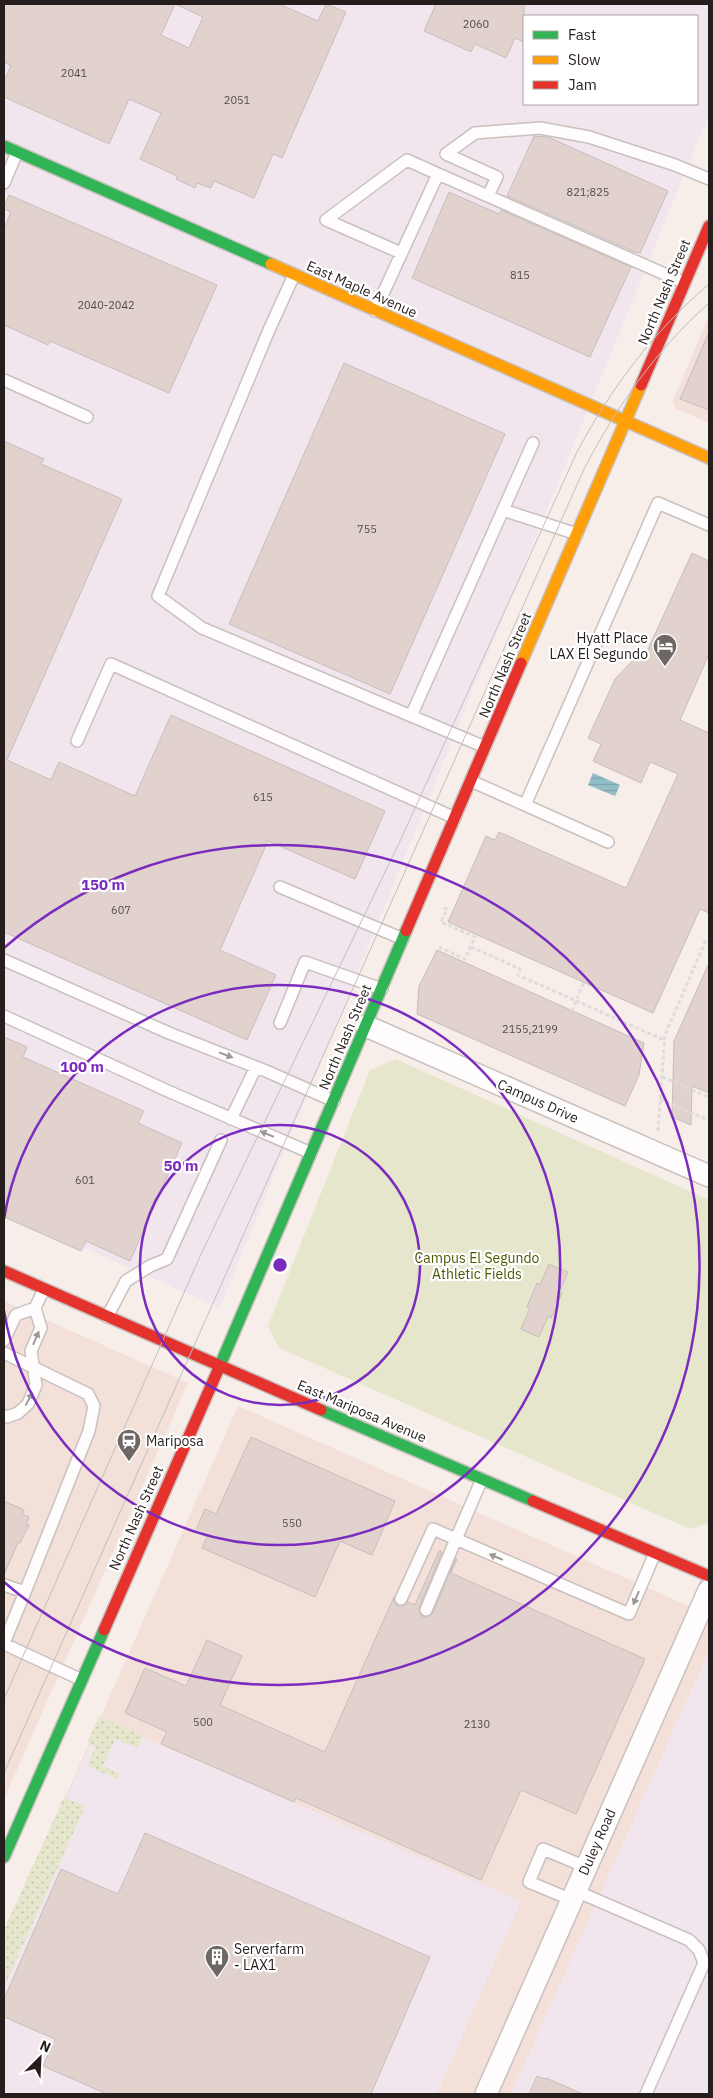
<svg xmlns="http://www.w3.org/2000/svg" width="713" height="2098" viewBox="0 0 713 2098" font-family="'IBM Plex Sans',sans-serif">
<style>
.built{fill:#f2e0d9}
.industrial{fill:#f2e6ee;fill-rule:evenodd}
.grass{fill:url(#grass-dots)}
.green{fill:#e5e6cc}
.water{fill:url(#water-rules)}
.building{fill:#e2d2ce;stroke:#c6bebc}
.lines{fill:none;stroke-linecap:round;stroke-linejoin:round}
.lane-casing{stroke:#c9c1be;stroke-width:14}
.street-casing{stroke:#c9c1be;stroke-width:24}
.fast-casing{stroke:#c9c1be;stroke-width:14}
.slow-casing{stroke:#c9c1be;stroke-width:14}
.jam-casing{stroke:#c9c1be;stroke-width:14}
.path{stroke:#dfdcdb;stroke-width:3;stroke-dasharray:4 2.5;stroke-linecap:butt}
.lane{stroke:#fefcfc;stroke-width:11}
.street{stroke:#fefcfc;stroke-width:21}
.fast{stroke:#30b455;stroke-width:11}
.slow{stroke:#ff9f0a;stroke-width:11}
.jam{stroke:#e5322d;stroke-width:11}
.tram{stroke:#c1bfbf;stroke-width:1}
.path-bridge{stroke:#dfdcdb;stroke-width:3;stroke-dasharray:4 2.5;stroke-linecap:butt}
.oneway{fill:#9c9897}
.ring{fill:none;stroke:#7b2cbf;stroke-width:2.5}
.labels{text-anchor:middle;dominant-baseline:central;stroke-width:4.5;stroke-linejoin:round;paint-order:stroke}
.number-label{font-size:11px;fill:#544b48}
.street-label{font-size:14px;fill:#251e1c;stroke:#fff}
.poi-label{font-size:14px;fill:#251e1c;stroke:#fff;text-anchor:start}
.park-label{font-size:14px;fill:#4e5800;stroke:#fff}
.centre{fill:#7b2cbf;stroke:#fff;stroke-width:2.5}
.ring-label{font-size:15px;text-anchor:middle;font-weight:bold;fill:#7b2cbf;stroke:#fff;stroke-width:4.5;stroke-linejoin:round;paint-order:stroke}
</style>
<defs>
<pattern id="grass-dots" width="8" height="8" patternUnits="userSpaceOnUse" patternTransform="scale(1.25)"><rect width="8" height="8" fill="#e5e6cc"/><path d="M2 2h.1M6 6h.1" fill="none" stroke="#c4c5af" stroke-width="1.8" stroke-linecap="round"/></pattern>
<pattern id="water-rules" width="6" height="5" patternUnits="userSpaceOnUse" patternTransform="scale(1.25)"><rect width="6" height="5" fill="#92bec7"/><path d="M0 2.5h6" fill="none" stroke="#7ea3aa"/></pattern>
</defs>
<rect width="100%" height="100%" fill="#f7eeea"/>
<!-- built -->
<path class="built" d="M709,315V423L675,408L673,401Z
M4,1301L188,1383L4,1799Z
M238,1406L709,1615V2094H4V1936Z"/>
<!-- industrial -->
<path class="industrial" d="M4,4H709V114L220,1308L4,1212ZM524,16H697V104H524Z
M709,1651V2094H511Z
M101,1719L521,1901L437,2094H4V1943Z"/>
<!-- grass -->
<path class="grass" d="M99,1717L143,1736L137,1748L115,1739L103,1766L119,1773L116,1779L87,1766L95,1747L87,1743Z
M64,1797L85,1807L4,1987V1930Z"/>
<!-- green -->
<path class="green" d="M396,1059L709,1200V1523L690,1529L279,1348L268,1326L370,1070Z"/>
<!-- water -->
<path class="water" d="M593,773L620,785L615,796L588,785Z"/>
<!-- building -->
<path class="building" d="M4,4H175L161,35L189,48L203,17L175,4H279L318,21L326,4L346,12L282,158L273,154L254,198L214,181L211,188L197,183L195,188L176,179L177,176L140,159L161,113L129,99L109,144L4,97V81L11,66L4,62Z
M436,4H524V42L515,38L506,58L475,44L471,52L424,31Z
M534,136L548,137L668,191L640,253L637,252V253L507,196Z
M449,192L499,214L501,210L631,267L590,357L412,278Z
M9,195L217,285L169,393L50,341L48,345L4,325V229L11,212L4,209V207Z
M709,332V410L680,399Z
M344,363L505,434L390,694L229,624Z
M4,441L44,459L41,464L122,499L7,760L51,780L59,762L135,796L171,715L385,811L355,879L268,841L220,950L276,975L247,1040L4,932Z
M692,553L709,561V654L680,720L709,733V913L700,909L653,1013L448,922L486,836L495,840L499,832L626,888L678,774L650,762L641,783L593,761L601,744L588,738L615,679L640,653L645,656Z
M437,950L644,1043L639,1075L625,1106L417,1014L419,986Z
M709,963V1093L692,1086L691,1125L672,1117L674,1041Z
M4,1037L27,1047L23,1057L144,1111L138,1123L182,1143L130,1261L86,1241L81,1251L4,1217Z
M549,1264L568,1272L559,1292L562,1293L551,1318L548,1316L539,1337L521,1329L530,1308L527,1307L537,1283L540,1285Z
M251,1437L395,1501L372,1555L340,1541L315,1597L202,1548L207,1537L195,1532L205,1509L216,1514Z
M4,1501L24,1510L22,1514L29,1517L26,1524L29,1525L20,1543L18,1542L4,1575Z
M439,1551L442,1552L419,1608V1611L423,1617H427L433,1613L456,1558L457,1559L451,1573L645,1659L576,1814L521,1790L481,1880L296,1798L294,1802L161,1744L167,1732L125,1713L145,1668L186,1686L207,1640L242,1656L220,1705L325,1752L394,1597L395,1603L398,1606L405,1605L408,1602L415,1605Z
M145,1833L430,1957L371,2094H107L43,2066L55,2039L4,2017V1999L61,1869L118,1894Z
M537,2076L545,2079L546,2078L583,2094H529Z"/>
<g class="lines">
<defs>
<path id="lane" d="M4,183L17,152
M488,196L497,177L446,154L475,133L540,128L589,137L675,165L709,179
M401,253L326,220L407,160L438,174
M294,275L269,330L158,596L202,628L485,747
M375,311L438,174L685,283
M4,380L87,417
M533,443L503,510L577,534
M411,716L503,510
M77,741L111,664L455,818
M471,781L525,805L658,503L709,525
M525,805L608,842
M280,887L403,939
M4,960L169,1033L266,1071L334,1101
M4,1016L170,1092L311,1153
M280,1023L305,962L382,989
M231,1119L256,1067
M107,1317L126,1281L150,1266L167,1259L221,1140
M4,1340L16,1315L35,1308
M4,1353L88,1394L94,1406L89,1431L25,1592L4,1585
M4,1416L7,1417L18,1413L28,1404L36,1385L31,1351L41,1328L35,1308L44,1289
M482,1479L456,1539L629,1614L655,1553
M401,1599L433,1529L456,1539L426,1610
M4,1643L25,1592
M4,1644L82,1680
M576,1891L689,1940L699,1950L704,1963L646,2094
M572,1900L529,1882L543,1849L586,1867"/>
<path id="street" d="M366,1026L709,1176
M486,2094L709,1590"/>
<path id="fast" d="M4,146L271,264
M218,1370L406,931
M321,1410L533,1501
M4,1857L104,1630"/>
<path id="slow" d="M271,264L709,458
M521,663L641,385"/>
<path id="jam" d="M641,385L709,226
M406,931L521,663
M4,1271L321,1410
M533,1501L709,1576
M104,1630L218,1370"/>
</defs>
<!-- lane casing -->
<use href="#lane" class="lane-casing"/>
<!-- street casing -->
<use href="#street" class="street-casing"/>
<!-- fast casing -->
<use href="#fast" class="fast-casing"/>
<!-- slow casing -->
<use href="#slow" class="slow-casing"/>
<!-- jam casing -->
<use href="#jam" class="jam-casing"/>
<!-- path -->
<path class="path" d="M439,947L465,959L475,937L441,922L447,909L442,907
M471,947L520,969L518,975L664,1040
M662,1077L709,1097
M660,1099L708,1120
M658,1131L665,1035L706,940"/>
<!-- lane -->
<use href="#lane" class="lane"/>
<!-- street -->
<use href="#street" class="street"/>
<!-- fast -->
<use href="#fast" class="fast"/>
<!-- slow -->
<use href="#slow" class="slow"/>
<!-- jam -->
<use href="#jam" class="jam"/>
<!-- tram -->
<path class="tram" d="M4,1699L202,1252L401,839L577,452C611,388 654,331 709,284
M4,1773L584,469C617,406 656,350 709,303"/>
<!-- path-bridge -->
<path class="path-bridge" d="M572,1011L584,982"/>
</g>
<!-- one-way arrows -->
<defs><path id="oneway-solid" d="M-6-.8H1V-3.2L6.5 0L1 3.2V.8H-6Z" transform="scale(1.25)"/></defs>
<g class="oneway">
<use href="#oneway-solid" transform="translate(226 1055) rotate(21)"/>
<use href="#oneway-solid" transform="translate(267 1134) rotate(-157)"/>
<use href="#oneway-solid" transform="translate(36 1338) rotate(-67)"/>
<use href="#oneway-solid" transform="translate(29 1399) rotate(-62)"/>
<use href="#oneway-solid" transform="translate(496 1557) rotate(-157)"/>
<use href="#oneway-solid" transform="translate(636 1598) rotate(113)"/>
</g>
<!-- distance rings -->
<g class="ring">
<circle cx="280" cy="1265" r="140"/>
<path d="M4 1219A280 280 0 1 1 4 1311"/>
<path d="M4 948A420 420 0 1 1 4 1582"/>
</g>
<!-- icons -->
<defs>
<symbol id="hotel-pin" viewBox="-11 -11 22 30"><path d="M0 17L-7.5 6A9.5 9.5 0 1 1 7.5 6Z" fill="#6e6764" stroke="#fff"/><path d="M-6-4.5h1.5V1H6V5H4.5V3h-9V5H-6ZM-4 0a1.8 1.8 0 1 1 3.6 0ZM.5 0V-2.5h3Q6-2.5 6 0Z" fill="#fff"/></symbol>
<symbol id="station-pin" viewBox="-11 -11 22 30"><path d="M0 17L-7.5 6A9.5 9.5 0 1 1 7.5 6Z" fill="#6e6764" stroke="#fff"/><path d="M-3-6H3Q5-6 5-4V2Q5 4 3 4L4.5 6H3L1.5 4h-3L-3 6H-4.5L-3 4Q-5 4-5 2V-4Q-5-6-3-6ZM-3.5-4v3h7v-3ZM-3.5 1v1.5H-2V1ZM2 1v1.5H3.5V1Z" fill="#fff"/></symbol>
<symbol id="building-pin" viewBox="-11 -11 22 30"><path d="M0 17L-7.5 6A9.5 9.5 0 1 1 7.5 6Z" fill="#6e6764" stroke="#fff"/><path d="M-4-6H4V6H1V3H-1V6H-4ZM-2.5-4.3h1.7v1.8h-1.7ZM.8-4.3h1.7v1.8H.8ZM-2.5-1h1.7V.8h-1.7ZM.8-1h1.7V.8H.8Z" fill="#fff"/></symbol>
</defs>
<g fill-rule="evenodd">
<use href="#hotel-pin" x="651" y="632" width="28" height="38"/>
<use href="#station-pin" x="115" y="1427" width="28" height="38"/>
<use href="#building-pin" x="203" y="1943" width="28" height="38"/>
</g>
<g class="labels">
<!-- number labels -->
<g class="number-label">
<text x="476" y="24">2060</text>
<text x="74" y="73">2041</text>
<text x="237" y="100">2051</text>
<text x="588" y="192">821;825</text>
<text x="520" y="275">815</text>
<text x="106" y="305">2040-2042</text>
<text x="367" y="529">755</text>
<text x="263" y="797">615</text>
<text x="121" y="910">607</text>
<text x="530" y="1029">2155,2199</text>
<text x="85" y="1180">601</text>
<text x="292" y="1523">550</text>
<text x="203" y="1722">500</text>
<text x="477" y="1724">2130</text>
</g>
<!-- street labels -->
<g class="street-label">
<text transform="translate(362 289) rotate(24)">East Maple Avenue</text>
<text transform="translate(664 292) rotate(-67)">North Nash Street</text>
<text transform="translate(505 665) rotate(-67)">North Nash Street</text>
<text transform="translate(345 1037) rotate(-67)">North Nash Street</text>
<text transform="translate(538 1101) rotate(24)">Campus Drive</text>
<text transform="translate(362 1411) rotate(23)">East Mariposa Avenue</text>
<text transform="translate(136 1518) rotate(-66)">North Nash Street</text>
<text transform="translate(597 1842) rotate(-66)">Duley Road</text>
</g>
<!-- poi labels -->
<g class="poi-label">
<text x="648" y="638" text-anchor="end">Hyatt Place<tspan x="648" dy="16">LAX El Segundo</tspan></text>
<text x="146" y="1441">Mariposa</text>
<text x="234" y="1949">Serverfarm<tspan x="234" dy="16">- LAX1</tspan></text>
</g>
<!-- park labels -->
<g class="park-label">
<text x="477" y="1258">Campus El Segundo<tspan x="477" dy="16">Athletic Fields</tspan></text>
</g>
</g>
<circle cx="280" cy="1265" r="8" class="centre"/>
<g class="ring-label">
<text x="103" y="890">150 m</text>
<text x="82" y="1072">100 m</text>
<text x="181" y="1171">50 m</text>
</g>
<!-- border -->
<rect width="713" height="2098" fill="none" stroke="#251e1c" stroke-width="10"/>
<!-- legend -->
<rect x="523" y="15" width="175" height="90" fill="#ffffff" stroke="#a8a5a4"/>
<rect x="533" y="31" width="25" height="8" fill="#30b455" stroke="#a8a5a4"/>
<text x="568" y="40" font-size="15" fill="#251e1c">Fast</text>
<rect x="533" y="56" width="25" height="8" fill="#ff9f0a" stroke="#a8a5a4"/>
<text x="568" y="65" font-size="15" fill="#251e1c">Slow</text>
<rect x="533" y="81" width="25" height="8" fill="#e5322d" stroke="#a8a5a4"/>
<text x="568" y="90" font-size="15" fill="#251e1c">Jam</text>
<!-- north arrow -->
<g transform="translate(40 2058) rotate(24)" stroke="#ffffff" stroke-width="4" paint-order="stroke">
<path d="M0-4L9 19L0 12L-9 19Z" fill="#251e1c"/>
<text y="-8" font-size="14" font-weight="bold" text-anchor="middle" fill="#251e1c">N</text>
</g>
</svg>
